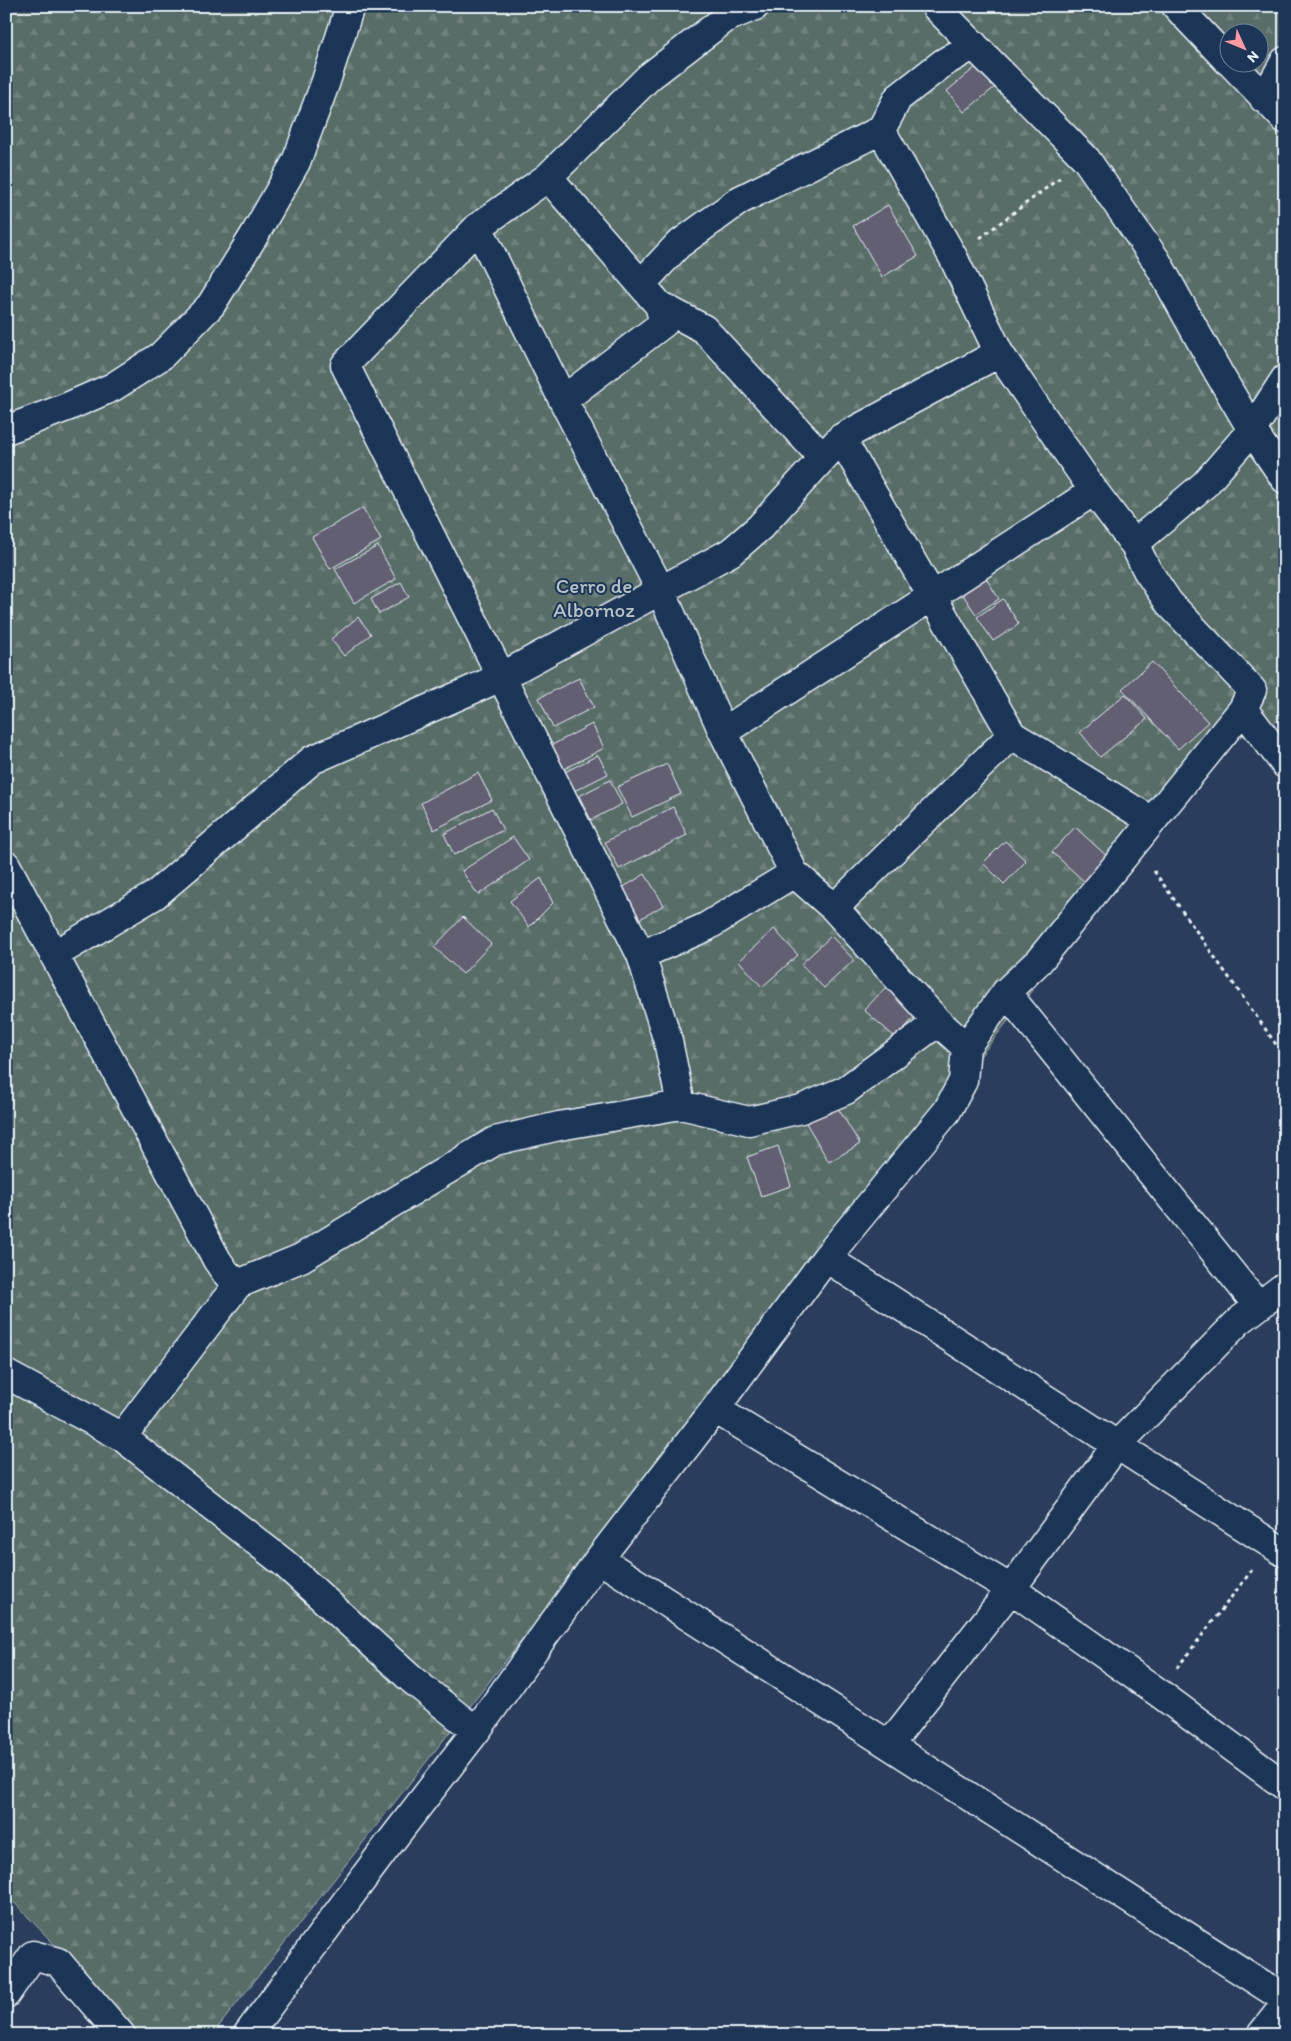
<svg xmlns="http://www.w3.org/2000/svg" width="1291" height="2041" viewBox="0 0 1291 2041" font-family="Itim,sans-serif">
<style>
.forest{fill:url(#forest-firs);stroke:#a0aeb0;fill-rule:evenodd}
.building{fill:#635e73;stroke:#e8f1f8}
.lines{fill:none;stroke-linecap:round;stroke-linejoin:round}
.street-casing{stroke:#e8f1f8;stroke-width:31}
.path{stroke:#e8f1f8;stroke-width:3;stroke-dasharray:4 4;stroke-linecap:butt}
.street{stroke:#1d3557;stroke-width:28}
.labels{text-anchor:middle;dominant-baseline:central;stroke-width:4;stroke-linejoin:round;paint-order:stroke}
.park-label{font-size:21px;fill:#b6c2c5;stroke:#1d3557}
</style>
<defs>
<pattern id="forest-firs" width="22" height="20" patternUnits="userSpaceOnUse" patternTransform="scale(1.25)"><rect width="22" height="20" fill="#586c67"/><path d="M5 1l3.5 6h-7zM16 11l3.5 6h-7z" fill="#70817e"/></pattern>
</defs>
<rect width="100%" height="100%" fill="#2b3d5d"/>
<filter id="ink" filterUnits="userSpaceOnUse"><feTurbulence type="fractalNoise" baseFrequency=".02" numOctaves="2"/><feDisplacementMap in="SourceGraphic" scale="10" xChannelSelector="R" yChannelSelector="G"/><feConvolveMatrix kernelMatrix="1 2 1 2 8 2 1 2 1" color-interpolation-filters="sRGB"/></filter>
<g filter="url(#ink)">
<!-- forest -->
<path class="forest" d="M6,6H1285V718L1226,743L212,2035H141L6,1894ZM1228,32H1258V62H1228Z"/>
<!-- building -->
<path class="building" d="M977,66L995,87L964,112L947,91Z
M888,205L918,256L882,277L853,226Z
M363,508L381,540L330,569L312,537Z
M378,546L396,579L354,603L335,569Z
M981,570L999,599L976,614L957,586Z
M401,582L409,597L379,614L371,599Z
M1003,599L1019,624L993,641L977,617Z
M358,617L371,634L344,656L331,639Z
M1152,662L1208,722L1178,749L1122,689Z
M579,678L594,707L553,728L539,698Z
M1125,694L1147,719L1100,757L1080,732Z
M592,724L604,748L564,769L552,745Z
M598,755L608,774L574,791L565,772Z
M667,764L681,794L632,817L617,787Z
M478,773L492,800L434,830L421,803Z
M610,780L622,804L591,820L579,796Z
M673,807L687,835L619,869L605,842Z
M492,808L503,830L454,855L444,834Z
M1075,827L1110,859L1087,884L1052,852Z
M513,837L529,860L478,895L462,871Z
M1005,841L1026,861L1004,884L983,863Z
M645,874L664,905L640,919L622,888Z
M541,878L553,903L529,927L510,901Z
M463,917L491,944L463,974L434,947Z
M774,929L798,955L762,987L739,961Z
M831,936L854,960L824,988L801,964Z
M887,986L917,1014L896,1038L864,1010Z
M836,1105L860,1144L829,1162L806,1123Z
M778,1146L791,1186L761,1196L747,1157Z"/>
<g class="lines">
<defs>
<path id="street" d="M935,6L1086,159L1156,260L1218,372L1252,430L1285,479
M1176,6L1228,61
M1230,62L1285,119
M1264,99L1285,61
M881,130L898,98L943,63L974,45
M548,177L659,305L664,323L563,400
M478,227L563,400L660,589L723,732L794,873L834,908L938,1022L966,1047
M659,305L704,329L823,458
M6,430L67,407L113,387L161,356L211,305L255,234L296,162L325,84L350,6
M841,438L1012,735L1152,821
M1134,544L1205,484L1252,430L1285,379
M1243,709L1285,764
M723,732L1094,491
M6,865L217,1260L226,1273L238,1284
M834,908L1012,735
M54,955L155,895L312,760L501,677L731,552L760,527L841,438L999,353
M641,955L706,927L794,873
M1006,992L1258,1306
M681,1105L668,1041L641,955L345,365L478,227L548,177L649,77L726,18L755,6
M826,1258L1285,1553
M6,1374L122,1437L284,1563L410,1678L476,1731
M715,1409L1011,1589L1159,1693L1285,1786
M122,1437L238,1284L301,1258L495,1141L559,1126L681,1105L749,1121L801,1109L846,1090L938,1022
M599,1559L1285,1999
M889,1745L1011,1589L1116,1446L1239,1321L1285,1286
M6,1994L33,1955L58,1962L121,2035
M247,2035L385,1849L476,1731L599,1559L715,1409L826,1258L947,1111L963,1081L966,1047L1006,992L1039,961L1243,709L1252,690L1169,603L1147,570L1134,544L1094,491L999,353L953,257L881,130L740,200L678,245L641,284
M1261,2035L1285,2005"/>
</defs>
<!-- street casing -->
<use href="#street" class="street-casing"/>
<!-- path -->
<path class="path" d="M980,238L1061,177
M1154,871L1285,1057
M1177,1668L1252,1570"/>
<!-- street -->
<use href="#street" class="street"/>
</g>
</g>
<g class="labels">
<!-- park labels -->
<g class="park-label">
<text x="594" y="585">Cerro de<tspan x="594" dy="24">Albornoz</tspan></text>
</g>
</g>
<!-- margin -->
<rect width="1291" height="2041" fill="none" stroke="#1d3557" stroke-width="25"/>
<rect x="12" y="12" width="1266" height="2016" fill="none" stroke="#e8f1f8" stroke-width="2" filter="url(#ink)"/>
<!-- north arrow -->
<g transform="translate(1244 48) rotate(134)"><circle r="24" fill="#1d3557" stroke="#6e8097"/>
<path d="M0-4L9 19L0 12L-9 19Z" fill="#ff9aa2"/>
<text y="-8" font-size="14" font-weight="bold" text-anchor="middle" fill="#e8f1f8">N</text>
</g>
</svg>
